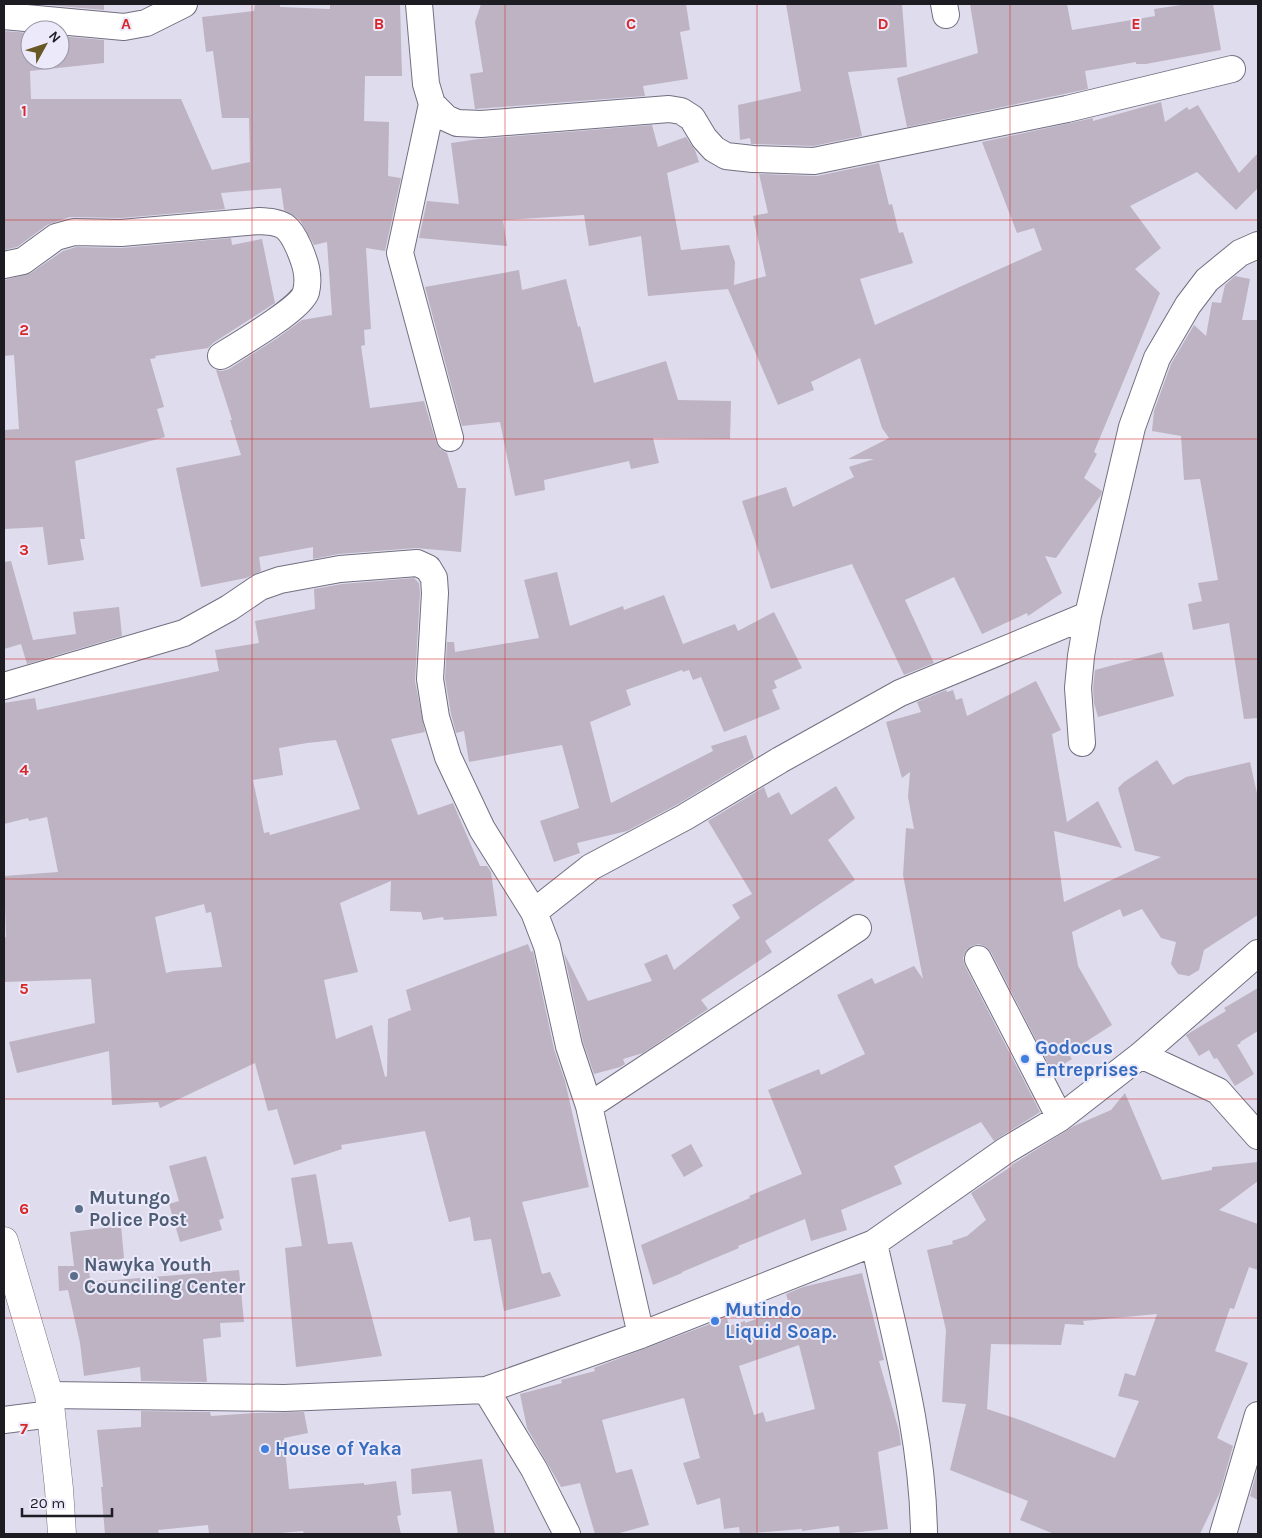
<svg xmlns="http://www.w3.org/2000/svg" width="1262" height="1538" viewBox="0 0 1262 1538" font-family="Karla,sans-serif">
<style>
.building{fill:#bdb3c2;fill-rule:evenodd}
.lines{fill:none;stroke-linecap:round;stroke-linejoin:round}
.street-casing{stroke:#727080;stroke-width:28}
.secondary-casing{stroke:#727080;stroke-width:29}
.street{stroke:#fff;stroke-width:26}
.secondary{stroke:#fff;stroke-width:28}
.grid{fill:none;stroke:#d62828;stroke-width:1;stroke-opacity:0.55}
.shop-dot{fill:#3f7fe0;stroke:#ece9fb;stroke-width:2}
.service-dot{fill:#5c6f8a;stroke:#ece9fb;stroke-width:2}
.labels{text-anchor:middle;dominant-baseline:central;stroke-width:4;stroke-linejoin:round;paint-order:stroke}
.shop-label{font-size:19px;font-weight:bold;fill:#366cbe;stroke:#ece9fb;text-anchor:start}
.service-label{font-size:19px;font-weight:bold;fill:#4e5e75;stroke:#ece9fb;text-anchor:start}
.grid-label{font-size:16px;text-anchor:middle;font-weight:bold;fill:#d62828;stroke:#ece9fb;stroke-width:4;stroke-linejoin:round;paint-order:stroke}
</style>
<rect width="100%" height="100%" fill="#dfdcee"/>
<!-- building -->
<path class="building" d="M37,4H104V10Z
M255,4H280V7L330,9V4H400L402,76H365L364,121L389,122L388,176L401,178L385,251L366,248L371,329L364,330L365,345L361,346L370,408L424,401L436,442L440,449L447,453L458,488H466L461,552L416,548L339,554L313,559V547L259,557L261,571L246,578L201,587L176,468L241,455L230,420H232L216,370L222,371L229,369L276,339L302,320L332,315L327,242L314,245L300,220L284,210L281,188L221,193L225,209L121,218L70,217L47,225L17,247L4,250V31L30,33V60H60V36L104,40V63L30,71L31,99H181L212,170L250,162L249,118H222L213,51L206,52L202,17L254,11Z
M481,4H686L690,30L680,32L688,79L643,86L645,96L475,109L470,74L483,72L475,22Z
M786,4H902L907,67L848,72L862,136L813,146L754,144H751L750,138L740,140L738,105L801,91Z
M970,4H1067L1072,30L1155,16L1154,9L1188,4H1213L1221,50L1146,64H1136V62L1085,71L1088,89L907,127L897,78L978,53Z
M1161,102L1165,122L1187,107L1189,110L1198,105L1239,173L1258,153V188L1236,210L1197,172L1130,206L1161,248L1135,269L1160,293L1094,452L1097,454L1084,478L1102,491L1101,495L1056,558L1045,556L1062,593L1028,616L1027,613L982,634L954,577L905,600L934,663L904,675L852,564L771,589L742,501L786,487L793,507L854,477L849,467L874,459H848L889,438L882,428L860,358L811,382L814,390L778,405L728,289L648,296L641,236L589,246L584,215L503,220L507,246L419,238L427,201L459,204L451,143L479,139L652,125L658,147L686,137L695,150L699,162L667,173L681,250L729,245L735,262L734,285L766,276L753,216L768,213L759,174L817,176L879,163L889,205L892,204L899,233L903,232L913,263L860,279L875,325L1042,250L1034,228L1017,233L982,142L1093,118V121Z
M231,238L232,245L262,239L275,303L213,343L208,348L155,356L156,358L150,359L164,407L157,409L165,437L75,461L85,539H80L84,560L48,565L43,527L4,529V430L19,429L14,355L4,356V280L31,273L63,251L76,247L122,248Z
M519,270L522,290L566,279L578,327L580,326L594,383L666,361L678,400L731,401L730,439L653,438L659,463L631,469L629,461L544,480L545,490L515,496L500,422L462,426L425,287Z
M1235,276L1250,279L1242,320H1258V718L1244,719L1229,623L1193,630L1188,604L1202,601L1198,583L1218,580L1200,479L1184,480L1181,436L1152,431L1154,411L1171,364L1194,325L1206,336L1212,302L1221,303L1225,285Z
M11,561L33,640L76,634L73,612L119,607L122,636L27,664L21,644L4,649V562Z
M557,572L570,626L623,606L624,610L664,595L683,644L735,624L738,631L774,612L802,668L774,681L777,688L772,690L780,709L724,732L701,677L693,680L689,670L683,672L682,670L626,690L631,705L590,722L611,803L713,751L711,746L746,735L754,758L678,804L627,831L577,843L580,853L554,862L540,821L579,808L562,745L469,762L464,731L456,733L451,714L445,678L447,642H454L455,652L539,638L524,580Z
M414,578L419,583L420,593L415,681L425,732L391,739L418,815L453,803L480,866H487L491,872L497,916L444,920L443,917L423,920L421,912L390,911L391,881L340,903L358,972L324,980L336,1039L372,1025L385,1077L387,1076L388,1019L411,1010L406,990L528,944L531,952L533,951L554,1049L565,1081L589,1187L522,1202L542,1274L550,1272L561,1296L504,1311L491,1239L474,1241L470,1217L449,1222L425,1131L341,1145L342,1149L294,1165L277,1109L268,1111L255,1063L160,1108L158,1102L112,1105L109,1051L17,1073L9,1042L95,1023L91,979L4,982V938L6,937L4,876L58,872L47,817L29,821L28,818L4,824V703L35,698L37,710L219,671L215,650L259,643L255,621L315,609L314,589L342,584ZM336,740L360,809L270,835L269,832L264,833L253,780L283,775L279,748L307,743ZM204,904L206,913L211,912L222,967L174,971L166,973L155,917Z
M1162,652L1174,696L1098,717L1094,703L1093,688L1095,670Z
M1036,681L1061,730L1052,734L1067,822L1098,801L1122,848L1054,831L1064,902L1161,857L1135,851L1118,788L1124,782L1157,760L1173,785L1186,777L1250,762L1258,798V915L1204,950L1199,970L1189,976L1178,974L1171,964L1176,942L1161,938L1142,909L1123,917L1120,909L1072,932L1078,966L1112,1025L1068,1053L1072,1059L1052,1071L991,952L986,947L979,944L971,946L966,951L963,958L965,966L1040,1112L994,1141L981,1122L894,1166L902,1184L841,1210L847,1230L811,1241L805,1219L738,1246L739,1248L682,1272V1273L653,1285L641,1245L750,1198L749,1196L802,1174L768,1090L819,1069L821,1075L865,1054L837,995L872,978L875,984L914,966L923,979L903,875L906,828L914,829L908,797L910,772L902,778L886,722L921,712L917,702L946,690L947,692L953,690L956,700L962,698L967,716Z
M836,786L855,818L828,840L855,880L765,941L772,952L701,1000L708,1009L643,1053L623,1059L625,1064L620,1067L594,1074L583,1042L564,953L588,1001L652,981L644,964L667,954L674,970L740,918L732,905L752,894L708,821L764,787L768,798L779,792L791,815Z
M1258,988V1031L1240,1042L1241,1043L1237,1045L1254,1074L1235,1086L1217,1058L1214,1059L1209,1050L1199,1056L1186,1035L1226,1011L1224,1008Z
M1125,1093L1162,1180L1212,1170V1167L1258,1162V1181L1219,1210L1258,1224V1270L1249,1267L1234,1309L1230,1308L1215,1351L1248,1363L1217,1438L1233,1446L1220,1492L1200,1534H1054L1020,1520L1028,1501L950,1470L966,1404L942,1402L946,1330L927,1250L953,1244L952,1241L967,1236L986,1220L971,1193L1012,1166L1011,1165L1013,1164L1074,1126L1111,1110ZM1157,1314L1135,1376L1125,1373L1118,1396L1139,1401L1115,1458L1023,1421L987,1409L991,1344L1061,1345L1065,1324L1084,1325L1083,1321Z
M691,1144L703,1166L684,1177L671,1155Z
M206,1156L224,1218L219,1220L222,1230L180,1242L169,1204L179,1201L169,1166Z
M316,1174L328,1244L352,1242L382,1356L296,1367L285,1248L302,1246L291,1178Z
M121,1226L124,1258L88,1268L91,1282L239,1270L244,1322L220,1323L221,1337L203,1339L207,1382L141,1381L140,1367L84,1376L80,1343L68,1290L59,1291L58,1266H74L70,1232Z
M862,1273L884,1360L879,1361L899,1431L901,1445L878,1452L888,1529L840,1534L839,1526L802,1531V1529L740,1534L739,1527L724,1529L720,1498L697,1505L683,1463L700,1458L684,1398L602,1420L616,1473L632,1469L649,1525L616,1534H595L580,1483L561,1487L527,1428L520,1394L562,1383L561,1380L595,1371L594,1368L723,1319L727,1318L729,1326L745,1321V1323L790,1307L786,1294L803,1287ZM799,1345L815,1409L766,1422L763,1412L754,1415L739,1366Z
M141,1411L210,1412L211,1416L255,1413L304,1412L308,1433L284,1438L289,1489L364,1483V1485L396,1481L401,1515L397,1516L401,1534H304L303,1531L270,1534H209L208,1525L158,1530L159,1534H105L101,1487H103L97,1430L141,1427Z
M482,1459L495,1534H458L451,1491L412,1494L411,1469Z
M1258,1467V1500L1250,1496Z"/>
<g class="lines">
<defs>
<path id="street" d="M419,4L426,84L432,104L446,118L457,123L481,124L669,109L681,111L692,118L704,138L714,149L726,156L753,159L814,161L1067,109L1232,69
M944,4L946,15
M4,16L124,27L146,23L184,4
M432,104L400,253L450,438
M4,265L23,261L56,237L74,232L121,233L259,221C283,222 289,225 299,248C305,262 310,276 306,292C302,308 237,346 221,356
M4,686L184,633L229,608L260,587L280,580L340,569L417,563L428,568L434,578L435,593L430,679L436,717L448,757L482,829L534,912L547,946L569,1046L589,1106L641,1335
M1082,743L1078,688L1081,656L1088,615L1132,427L1157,358L1188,305L1207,280L1240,253L1258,245
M534,912L591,867L685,817L780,760L900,693L1088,615
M978,959L1060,1118
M1141,1055L1218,1091L1258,1136
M589,1106L858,928
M874,1243C895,1339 923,1435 924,1534
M486,1390L534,1469L567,1534
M49,1395L284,1398L486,1390L641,1335L874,1243L1005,1151L1060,1118L1141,1055L1258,953
M4,1420L51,1414
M1223,1534L1258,1415"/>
<path id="secondary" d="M4,1241L49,1395L59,1489L62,1534"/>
</defs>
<!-- street casing -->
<use href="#street" class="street-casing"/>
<!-- secondary casing -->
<use href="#secondary" class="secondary-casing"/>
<!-- street -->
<use href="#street" class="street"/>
<!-- secondary -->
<use href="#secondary" class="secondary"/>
</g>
<!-- grid -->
<path class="grid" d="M252,4V1534M505,4V1534M757,4V1534M1010,4V1534M4,220H1258M4,439H1258M4,659H1258M4,879H1258M4,1099H1258M4,1318H1258"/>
<!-- markers -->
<g class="shop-dot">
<circle cx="1025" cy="1059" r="5"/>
<circle cx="715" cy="1321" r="5"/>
<circle cx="265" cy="1449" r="5"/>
</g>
<g class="service-dot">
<circle cx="79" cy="1209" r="5"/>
<circle cx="74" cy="1276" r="5"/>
</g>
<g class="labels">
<!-- shop labels -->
<g class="shop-label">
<text x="1035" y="1048">Godocus<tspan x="1035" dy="22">Entreprises</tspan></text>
<text x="725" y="1310">Mutindo<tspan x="725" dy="22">Liquid Soap.</tspan></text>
<text x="275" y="1449">House of Yaka</text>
</g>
<!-- service labels -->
<g class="service-label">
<text x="89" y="1198">Mutungo<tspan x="89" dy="22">Police Post</tspan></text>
<text x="84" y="1265">Nawyka Youth<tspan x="84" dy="22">Counciling Center</tspan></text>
</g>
</g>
<g class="grid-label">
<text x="126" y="29">A</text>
<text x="379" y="29">B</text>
<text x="631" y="29">C</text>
<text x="883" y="29">D</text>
<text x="1136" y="29">E</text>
<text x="24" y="116">1</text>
<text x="24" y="335">2</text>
<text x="24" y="555">3</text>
<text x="24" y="775">4</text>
<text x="24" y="994">5</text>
<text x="24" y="1214">6</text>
<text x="24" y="1434">7</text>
</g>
<!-- border -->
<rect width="1262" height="1538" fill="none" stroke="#1d1c22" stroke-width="10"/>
<!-- north arrow -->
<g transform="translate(45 45) rotate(50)"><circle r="24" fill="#ece9fb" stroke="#9997a4"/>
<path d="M0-4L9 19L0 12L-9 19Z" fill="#685825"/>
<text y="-8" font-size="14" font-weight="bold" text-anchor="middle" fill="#1d1c22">N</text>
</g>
<!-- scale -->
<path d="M22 1508v8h90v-8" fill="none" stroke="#1d1c22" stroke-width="2.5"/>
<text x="30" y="1508" font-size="15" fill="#1d1c22" stroke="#ece9fb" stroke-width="4" paint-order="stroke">20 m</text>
</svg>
